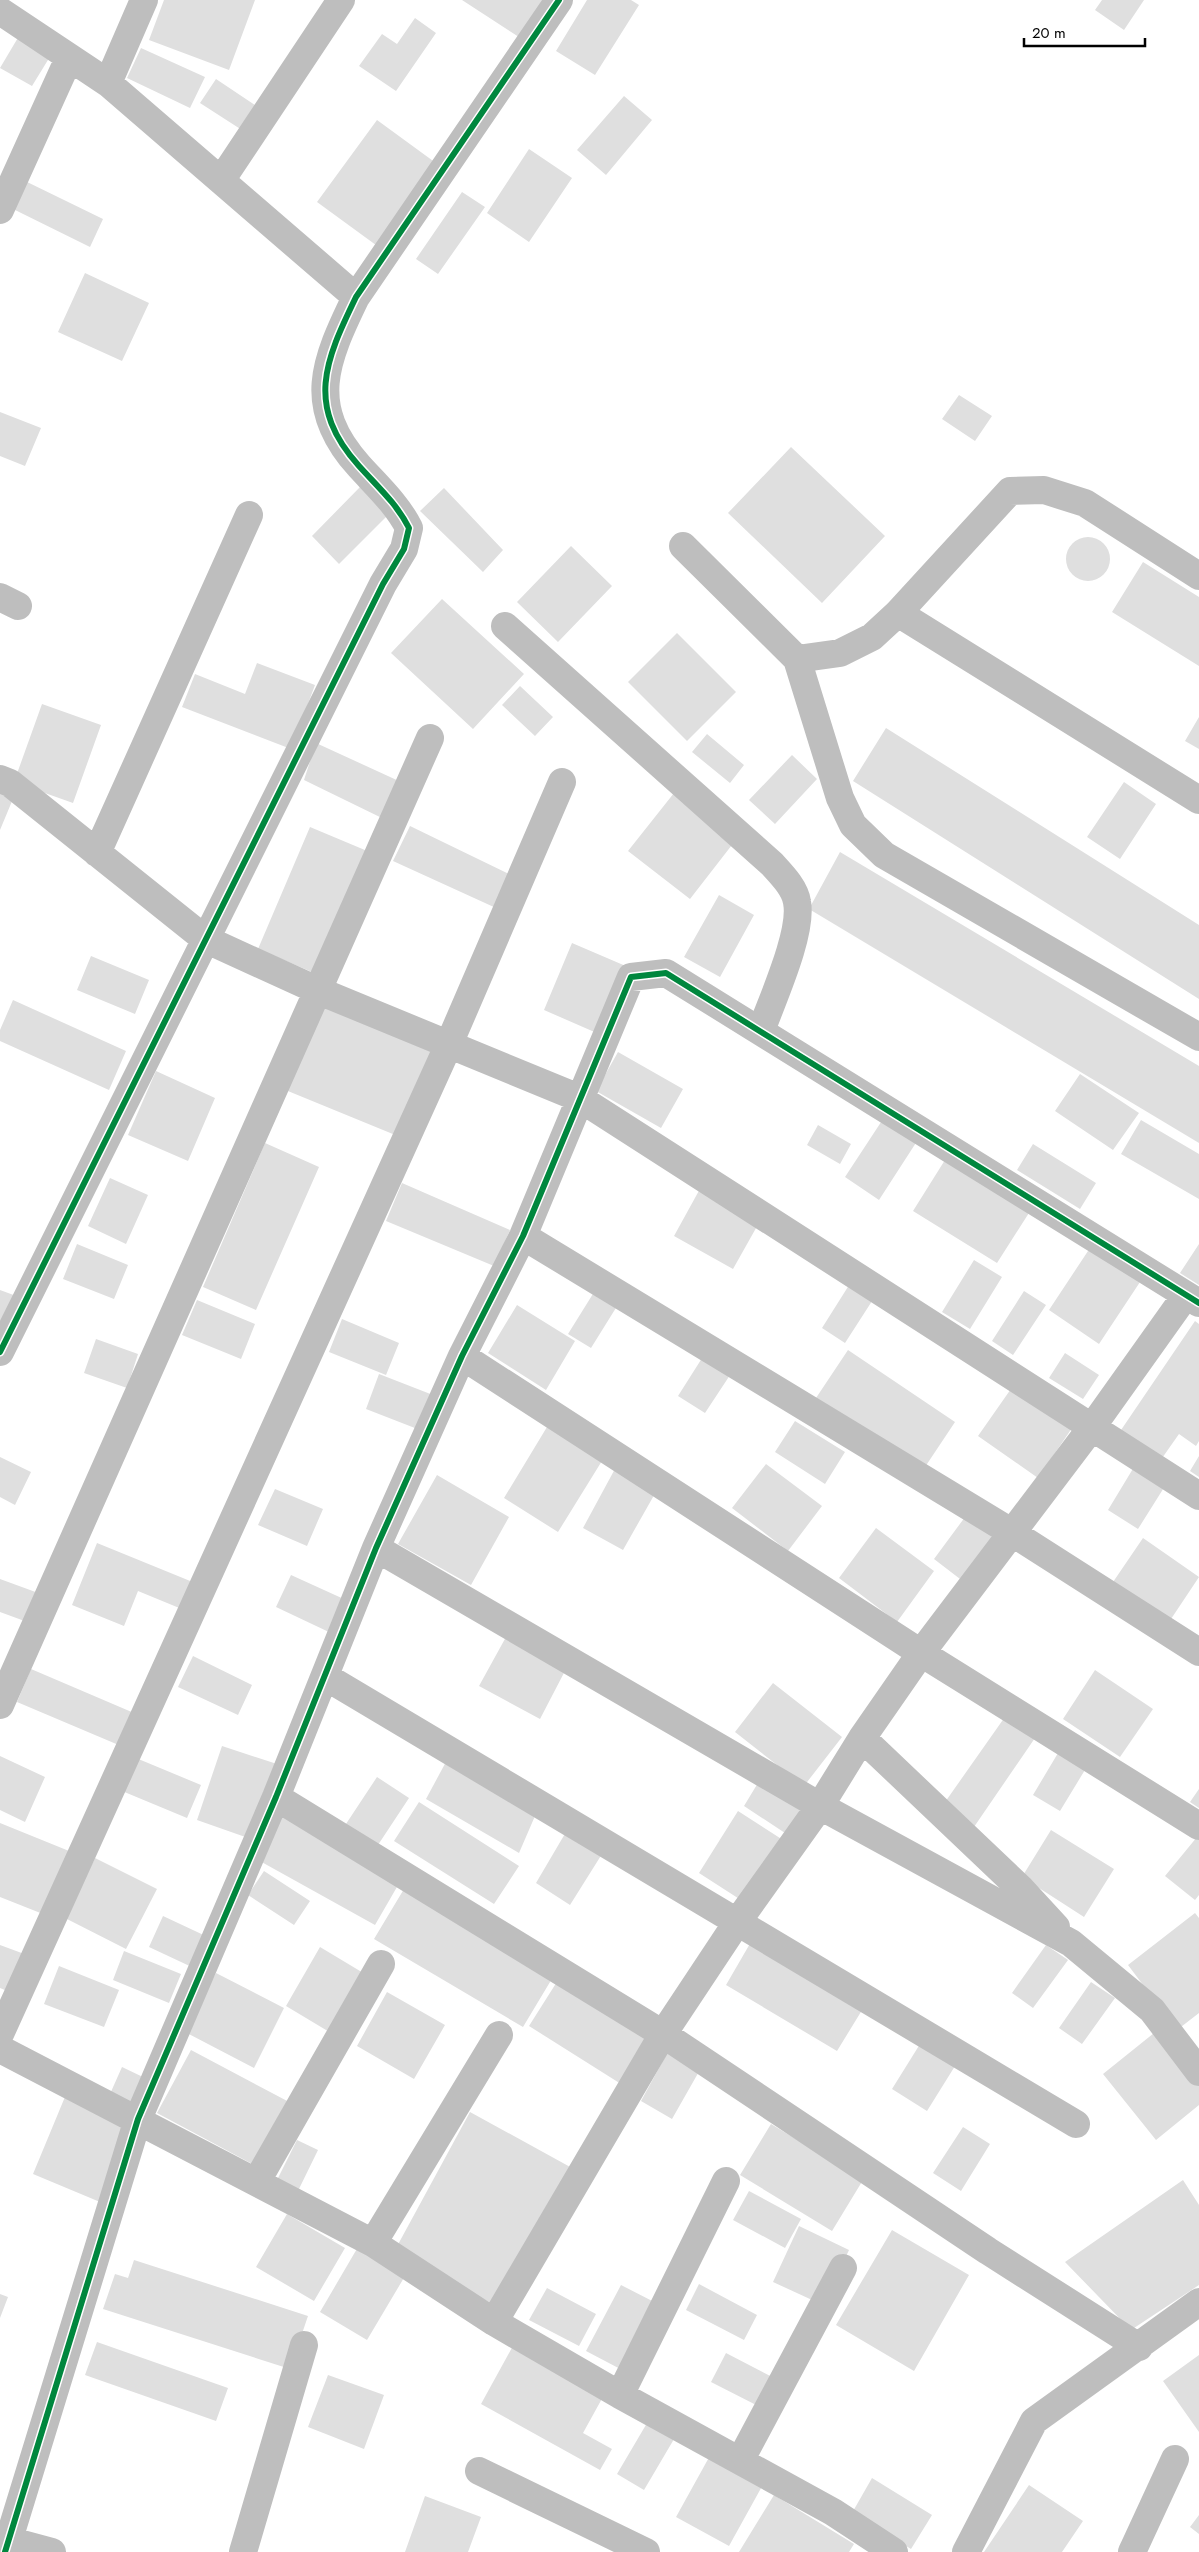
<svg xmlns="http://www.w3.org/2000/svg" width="1199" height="2552" viewBox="0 0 1199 2552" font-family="Jost,sans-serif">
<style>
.building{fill:#dfdfdf}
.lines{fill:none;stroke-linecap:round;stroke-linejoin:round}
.minor{stroke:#bebebe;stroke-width:28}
.cycleway-casing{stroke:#fff;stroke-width:9}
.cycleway{stroke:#00873e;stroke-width:6}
</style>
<rect width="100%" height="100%" fill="#fff"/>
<!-- building -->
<path class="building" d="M164,0H255L229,70L149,40Z
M462,0H547L522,39Z
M587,0H631L639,5L595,75L556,51Z
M1102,0H1144L1124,30L1095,10Z
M415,18L436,33L396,91L359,66L382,34L397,44Z
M19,36L51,55L32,86L0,68Z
M141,48L205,77L190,108L127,78Z
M216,79L261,109L245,132L200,103Z
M624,96L652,120L606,175L577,150Z
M377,120L440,166L380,248L317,202Z
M529,149L572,178L529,242L487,213Z
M23,180L103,219L90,247L9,207Z
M462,192L485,207L438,274L416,259Z
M85,273L149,303L122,361L58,332Z
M959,395L992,416L975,441L942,419Z
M0,412L41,428L25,466L0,456Z
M791,447L885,536L822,603L728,513Z
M360,487L388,515L339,564L312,536Z
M444,488L503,550L483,572L420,511Z
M1066 559a22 22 0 1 1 44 0a22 22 0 1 1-44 0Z
M571,546L612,586L558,642L517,602Z
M1143,562L1199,597V666L1112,612Z
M442,599L524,674L473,729L391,653Z
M677,633L736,692L687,741L628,682Z
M257,663L315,685L291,749L182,707L195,674L245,694Z
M520,686L553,717L535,736L502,705Z
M42,704L101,725L73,803L14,782Z
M1199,717V749L1185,741Z
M886,728L1199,925V999L853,781Z
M707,734L744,765L730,783L692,752Z
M316,743L401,782L386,820L304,780Z
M792,755L817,779L775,824L749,800Z
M1124,782L1156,804L1120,859L1087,837Z
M0,788L15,794L0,830Z
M674,793L735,841L690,899L628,851Z
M410,826L515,877L496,908L393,861Z
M310,827L372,853L319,975L258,949Z
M840,852L1199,1066V1143L809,909Z
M719,895L754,915L720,977L684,957Z
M572,943L628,967L599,1034L544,1010Z
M91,956L149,980L135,1014L77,990Z
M320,998L442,1047L405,1139L283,1089Z
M13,1000L126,1051L109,1090L0,1041V1030Z
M618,1052L683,1089L661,1128L596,1091Z
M156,1071L215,1098L188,1161L128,1135Z
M1080,1074L1139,1113L1113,1150L1055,1111Z
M887,1113L921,1135L879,1200L845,1177Z
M1141,1120L1199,1154V1199L1121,1154Z
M818,1125L851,1144L840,1164L807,1145Z
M265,1143L319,1167L256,1310L203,1287Z
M1033,1144L1096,1183L1080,1209L1017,1170Z
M950,1152L1034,1205L997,1263L913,1211Z
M110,1178L148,1195L126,1244L88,1226Z
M402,1183L510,1230L494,1266L386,1221Z
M701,1187L760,1221L733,1269L674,1236Z
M77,1244L128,1265L114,1299L63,1279Z
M1199,1244V1285L1180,1273Z
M1090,1248L1140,1282L1099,1344L1049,1310Z
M974,1260L1002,1277L970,1329L942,1312Z
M851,1282L874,1298L845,1343L822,1328Z
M596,1289L619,1303L591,1348L568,1334Z
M0,1290L19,1297L0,1335Z
M1024,1291L1046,1305L1013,1355L992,1341Z
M197,1300L255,1324L241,1359L182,1335Z
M517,1305L575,1341L546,1390L488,1353Z
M342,1319L399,1343L386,1375L329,1352Z
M1195,1321L1199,1324V1441L1196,1446L1179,1434L1160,1461L1119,1433Z
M96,1339L138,1354L127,1388L84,1373Z
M848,1350L955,1422L923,1470L816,1398Z
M1065,1353L1099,1375L1083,1399L1049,1378Z
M704,1355L732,1372L705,1413L678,1396Z
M379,1374L433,1395L420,1430L366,1409Z
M1013,1386L1072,1428L1038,1478L978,1436Z
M795,1421L845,1452L825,1484L775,1452Z
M550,1422L605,1456L558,1532L504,1498Z
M1199,1456V1477L1190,1471Z
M0,1457L31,1472L15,1505L0,1497Z
M766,1464L822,1506L788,1551L732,1508Z
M616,1467L657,1490L623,1550L583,1528Z
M1134,1467L1165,1486L1138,1529L1108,1510Z
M437,1475L509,1517L471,1585L398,1544Z
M275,1489L323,1509L307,1546L258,1525Z
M968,1513L998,1535L964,1582L934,1559Z
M876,1528L934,1571L897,1622L839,1578Z
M1143,1538L1199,1577L1167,1625L1111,1585Z
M97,1543L200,1585L189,1612L138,1591L124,1626L72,1605Z
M291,1575L346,1600L331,1633L276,1607Z
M0,1579L41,1594L30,1623L0,1612Z
M506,1637L566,1669L540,1719L479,1686Z
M193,1656L252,1685L238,1715L178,1687Z
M31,1669L134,1713L121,1746L17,1702Z
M1095,1670L1153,1709L1120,1757L1063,1719Z
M773,1683L842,1737L804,1786L735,1732Z
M1007,1714L1037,1735L974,1827L943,1805Z
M1064,1743L1091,1760L1060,1811L1033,1795Z
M222,1746L277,1764L251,1839L197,1820Z
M0,1756L45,1777L25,1822L0,1810Z
M136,1758L201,1785L187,1818L122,1791Z
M447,1760L535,1816L519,1853L426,1799Z
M764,1773L809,1802L788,1835L744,1806Z
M377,1777L409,1798L376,1848L344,1827Z
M1199,1789V1808L1190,1802Z
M419,1802L519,1866L494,1904L394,1841Z
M738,1811L783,1840L744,1902L699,1873Z
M283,1814L401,1880L375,1925L258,1860Z
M0,1823L74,1853L48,1916L0,1897Z
M1051,1830L1114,1869L1084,1917L1022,1877Z
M566,1832L602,1854L570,1905L536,1883Z
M1197,1837L1199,1838V1895L1195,1900L1165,1876Z
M95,1858L157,1889L126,1949L65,1918Z
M264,1871L310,1901L294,1925L248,1895Z
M407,1884L556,1972L523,2027L374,1939Z
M1195,1913L1199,1918V2013L1177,2030L1128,1965Z
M163,1916L210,1938L196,1969L149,1947Z
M755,1935L867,2002L837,2051L726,1985Z
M0,1945L27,1955L12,1993L0,1988Z
M1046,1945L1068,1960L1033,2008L1012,1993Z
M320,1947L365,1974L331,2033L286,2006Z
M124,1951L181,1974L169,2003L113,1980Z
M59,1966L119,1990L104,2027L44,2004Z
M216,1973L284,2008L254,2068L185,2032Z
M560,1977L653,2035L621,2084L529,2026Z
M1091,1982L1115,1998L1082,2044L1059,2028Z
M387,1992L445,2025L414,2079L357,2046Z
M1159,2029L1199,2078V2105L1156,2140L1103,2074Z
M925,2036L960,2058L927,2111L892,2089Z
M191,2050L291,2103L258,2167L157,2113Z
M669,2050L701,2068L672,2119L641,2101Z
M122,2067L145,2078L132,2104L110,2094Z
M67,2092L134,2121L100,2202L33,2174Z
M470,2112L572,2168L496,2306L395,2250Z
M771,2124L863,2180L832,2231L740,2175Z
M963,2127L990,2144L961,2191L933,2173Z
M297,2140L318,2150L297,2193L276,2182Z
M1183,2180L1199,2205V2285L1131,2330L1065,2262Z
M749,2191L801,2219L785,2248L733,2220Z
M287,2214L345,2248L314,2301L256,2267Z
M799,2226L849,2250L823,2305L773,2282Z
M892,2230L969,2275L914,2371L836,2325Z
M358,2247L405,2276L367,2340L320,2312Z
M134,2260L308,2316L290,2369L103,2309L115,2274L128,2278Z
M699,2284L757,2315L744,2340L686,2310Z
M621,2285L660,2305L626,2372L586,2351Z
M547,2288L596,2314L579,2346L529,2320Z
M0,2294L8,2297L0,2318Z
M97,2342L228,2388L216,2421L85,2375Z
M514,2344L604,2395L583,2433L612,2449L600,2470L481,2404Z
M726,2353L776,2379L762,2408L711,2382Z
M1199,2355V2432L1163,2381Z
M328,2375L384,2395L364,2449L308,2427Z
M650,2418L677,2434L644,2490L617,2474Z
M712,2452L765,2481L729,2546L676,2517Z
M872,2478L932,2515L911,2549L852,2513Z
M1029,2485L1083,2521L1062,2552H984Z
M774,2495L854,2544L849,2552H739Z
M425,2496L481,2517L468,2552H405Z
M1199,2515V2534L1190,2527Z"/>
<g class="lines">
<!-- minor -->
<path class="minor" d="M144,0L108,83L356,297
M0,11L108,83
M222,179L341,0
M0,210L69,58
M683,546L797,659L840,798L853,825L884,855L1199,1037
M0,597L18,606
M898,613L1199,800
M505,626L772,864C782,875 795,888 797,902C803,933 772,1000 761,1031
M797,659L840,653L872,637L898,613L1010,491L1044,490L1085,503L1199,576
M0,779L10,783L205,939L319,991L579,1098L1199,1496
M97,853L249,515
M523,1236L1011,1532L1199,1652
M0,1352L383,584L404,549L409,528C397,504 377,486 359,466C305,406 325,361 356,297L559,0
M462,1356L921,1653L1199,1826
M376,1548L820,1806L1071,1943L1152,2010L1199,2072
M326,1677L1076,2124
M0,1705L430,738
M862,1738L1021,1889L1056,1927
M276,1797L663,2034L988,2251L1139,2347
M0,2034L449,1044L562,782
M0,2049L373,2243L494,2322L620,2395L833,2512L894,2552
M257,2181L381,1964
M373,2243L499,2035
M494,2322L663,2034L738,1921L820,1806L862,1738L921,1653L1092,1427L1186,1295
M620,2395L726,2181
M740,2461L843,2268
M479,2471L646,2552
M0,2538L52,2552
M5,2552L138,2119L276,1797L376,1548L462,1356L523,1236L631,977L666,973L1199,1303
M243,2552L304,2345
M966,2552L1034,2421L1199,2302
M1132,2552L1175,2459"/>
<defs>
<path id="cycleway" d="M0,1352L383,584L404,549L409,528C397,504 377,486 359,466C305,406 325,361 356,297L559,0
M5,2552L138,2119L276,1797L376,1548L462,1356L523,1236L631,977L666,973L1199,1303"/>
</defs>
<!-- cycleway casing -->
<use href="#cycleway" class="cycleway-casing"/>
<!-- cycleway -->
<use href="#cycleway" class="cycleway"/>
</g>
<!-- scale -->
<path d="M1024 38v8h121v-8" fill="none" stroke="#000000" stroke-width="2.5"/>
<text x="1032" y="38" font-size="15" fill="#000000" stroke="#ffffff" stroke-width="4" paint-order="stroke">20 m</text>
</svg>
